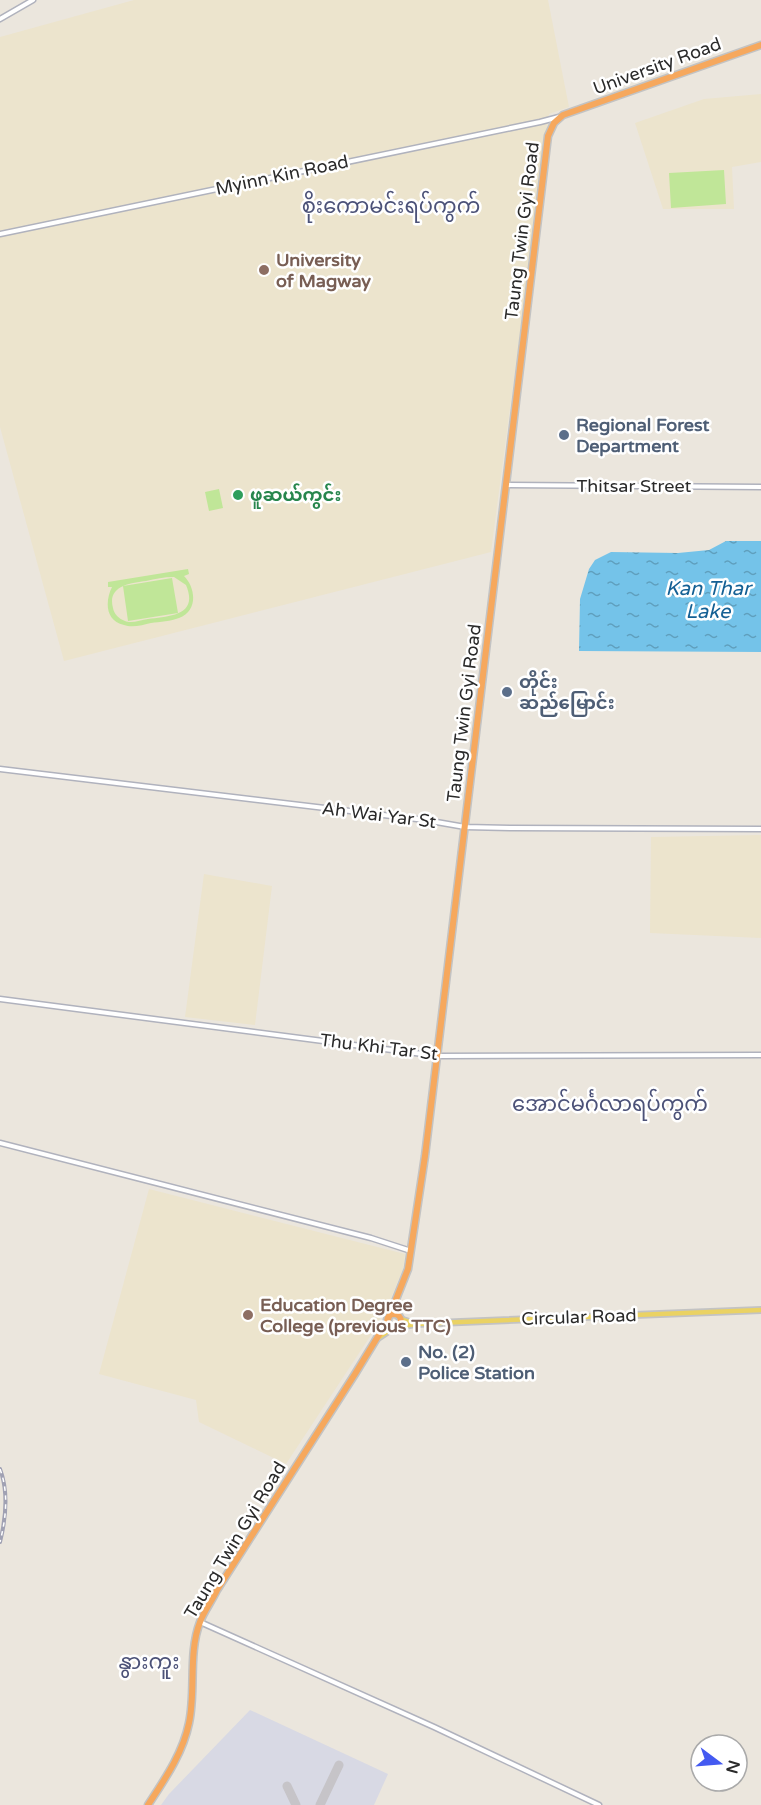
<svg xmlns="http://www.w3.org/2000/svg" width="761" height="1805" viewBox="0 0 761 1805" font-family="'Varela Round','Noto Sans Myanmar',sans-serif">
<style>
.education{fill:#ece4cd}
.airport{fill:#d8d9e4}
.pitch{fill:#c0e698;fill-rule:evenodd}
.water{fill:url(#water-ripples)}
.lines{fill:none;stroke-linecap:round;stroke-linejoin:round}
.taxiway{stroke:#c6c4c8;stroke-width:9}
.minor-casing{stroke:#b0b2bd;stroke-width:7}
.major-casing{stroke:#c3c3c3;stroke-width:8}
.highway-casing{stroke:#c3c3c3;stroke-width:9}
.minor{stroke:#fff;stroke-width:4}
.major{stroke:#ead263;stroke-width:4.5}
.highway{stroke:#f6a85d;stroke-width:6}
.rail-casing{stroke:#a0a1b3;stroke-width:4}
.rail{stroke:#fff;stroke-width:1.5;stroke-dasharray:4.5;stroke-linecap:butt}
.education-dot{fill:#8d6e63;stroke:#fff;stroke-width:2}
.service-dot{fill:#5c6f8a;stroke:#fff;stroke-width:2}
.leisure-dot{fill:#2e9e5b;stroke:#fff;stroke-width:2}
.labels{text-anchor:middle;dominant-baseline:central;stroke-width:5;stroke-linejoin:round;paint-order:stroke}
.street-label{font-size:18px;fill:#2a2a2a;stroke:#fff}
.education-label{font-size:18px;font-weight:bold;fill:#785e54;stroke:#fff;text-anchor:start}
.service-label{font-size:18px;font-weight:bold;fill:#4e5e75;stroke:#fff;text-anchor:start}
.leisure-label{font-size:18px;font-weight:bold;fill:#27864d;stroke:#fff;text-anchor:start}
.water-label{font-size:20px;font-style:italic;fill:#146094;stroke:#fff}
.quarter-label{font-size:21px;fill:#4c5278;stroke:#fff}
</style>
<defs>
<pattern id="water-ripples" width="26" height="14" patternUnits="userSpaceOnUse" patternTransform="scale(1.5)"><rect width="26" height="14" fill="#74c3e9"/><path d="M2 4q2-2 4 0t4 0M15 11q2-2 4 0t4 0" fill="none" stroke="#5f9fbd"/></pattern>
</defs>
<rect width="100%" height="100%" fill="#ebe6dd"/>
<!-- education -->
<path class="education" d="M134,0H548L569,107L549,114L491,552L64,661L0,427V37Z
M761,94V162L732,167L734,209H663L635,123L704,99Z
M761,835V938L650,933L651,837Z
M204,874L272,886L255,1025L185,1017Z
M149,1189L405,1254L403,1269L391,1298L373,1332L286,1464L199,1422L196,1400L99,1374Z"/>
<!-- airport -->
<path class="airport" d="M250,1710L388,1774L374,1805H161L169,1794Z"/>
<!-- pitch -->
<path class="pitch" d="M724,170L726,204L671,208L669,173Z
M219,489L223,508L209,511L205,492Z
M188,569L189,574L184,576C196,588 198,611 179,618C171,621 160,622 151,623C143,625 132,628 124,625C105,621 105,601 112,587H108V582ZM174,577L186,585C199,616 169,616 148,619C141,620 131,624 125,621C119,619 114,614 113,608C107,586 130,583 146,581C155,579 164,577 174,577Z
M172,578L178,613L128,621L123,586Z"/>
<!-- water -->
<path class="water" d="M726,541H761V652L579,651L580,599L589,569L595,560L611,552L678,553L709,550Z"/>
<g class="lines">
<!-- taxiway -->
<path class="taxiway" d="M287,1786L296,1805
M320,1805L339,1765"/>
<defs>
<path id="minor" d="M0,19L33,0
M0,234L540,122L559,117
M506,485L761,487
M0,769L425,820L465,827L513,828L761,829
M0,999L438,1056L761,1055
M0,1143L371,1238L411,1251
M200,1622L434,1727L599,1805"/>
<path id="major" d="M396,1304L398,1316
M400,1319L412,1323
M398,1327L415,1324L461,1322L761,1310
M378,1338L393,1328"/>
<path id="highway" d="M387 1321a7 7 0 1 1 14 0a7 7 0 1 1-14 0Z
M389,1317L408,1269L425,1156L548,136L554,123L563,115L761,45
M148,1805C165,1779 183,1753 189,1723C196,1691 188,1653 200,1622C204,1611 212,1601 217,1590L355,1374L388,1320"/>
</defs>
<!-- minor casing -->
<use href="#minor" class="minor-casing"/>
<!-- major casing -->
<use href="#major" class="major-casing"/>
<!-- highway casing -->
<use href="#highway" class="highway-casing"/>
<!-- minor -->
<use href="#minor" class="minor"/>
<!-- major -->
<use href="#major" class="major"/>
<!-- highway -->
<use href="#highway" class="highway"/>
<defs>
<path id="rail" d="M0,1469C9,1493 6,1518 0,1542"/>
</defs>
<!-- rail casing -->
<use href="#rail" class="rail-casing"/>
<!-- rail -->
<use href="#rail" class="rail"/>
</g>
<!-- markers -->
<g class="education-dot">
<circle cx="264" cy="270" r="6"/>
<circle cx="248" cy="1315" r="6"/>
</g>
<g class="service-dot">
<circle cx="564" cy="435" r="6"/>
<circle cx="507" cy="692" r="6"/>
<circle cx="406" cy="1362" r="6"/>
</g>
<circle class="leisure-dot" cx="238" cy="495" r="6"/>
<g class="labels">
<!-- street labels -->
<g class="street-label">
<text transform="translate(657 66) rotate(-20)">University Road</text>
<text transform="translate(282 175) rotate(-12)">Myinn Kin Road</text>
<text transform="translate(522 231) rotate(-83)">Taung Twin Gyi Road</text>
<text x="634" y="486">Thitsar Street</text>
<text transform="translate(464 713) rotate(-83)">Taung Twin Gyi Road</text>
<text transform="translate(379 815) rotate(7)">Ah Wai Yar St</text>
<text transform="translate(379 1047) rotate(7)">Thu Khi Tar St</text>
<text transform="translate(579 1317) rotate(-2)">Circular Road</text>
<text transform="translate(235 1540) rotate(-59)">Taung Twin Gyi Road</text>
</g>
<!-- education labels -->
<g class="education-label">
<text x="276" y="260">University<tspan x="276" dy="21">of Magway</tspan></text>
<text x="260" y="1305">Education Degree<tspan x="260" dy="21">College (previous TTC)</tspan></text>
</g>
<!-- service labels -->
<g class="service-label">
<text x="576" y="425">Regional Forest<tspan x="576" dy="21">Department</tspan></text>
<text x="519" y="682">တိုင်း<tspan x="519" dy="21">ဆည်မြောင်း</tspan></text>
<text x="418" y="1352">No. (2)<tspan x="418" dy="21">Police Station</tspan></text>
</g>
<!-- leisure labels -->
<g class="leisure-label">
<text x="250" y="495">ဖူဆယ်ကွင်း</text>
</g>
<!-- water labels -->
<g class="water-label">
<text x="708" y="589">Kan Thar<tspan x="708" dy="23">Lake</tspan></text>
</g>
<!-- quarter labels -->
<g class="quarter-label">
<text x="391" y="206">စိုးကောမင်းရပ်ကွက်</text>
<text x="610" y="1104">အောင်မင်္ဂလာရပ်ကွက်</text>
<text x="149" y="1662">နွားကူး</text>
</g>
</g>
<!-- north arrow -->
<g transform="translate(719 1763) rotate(106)"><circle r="28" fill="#ffffff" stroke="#aaaaaa" stroke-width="1.5"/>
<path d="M0-4.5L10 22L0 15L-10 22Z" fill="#445af1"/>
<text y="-9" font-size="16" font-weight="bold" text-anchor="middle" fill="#2a2a2a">N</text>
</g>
</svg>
